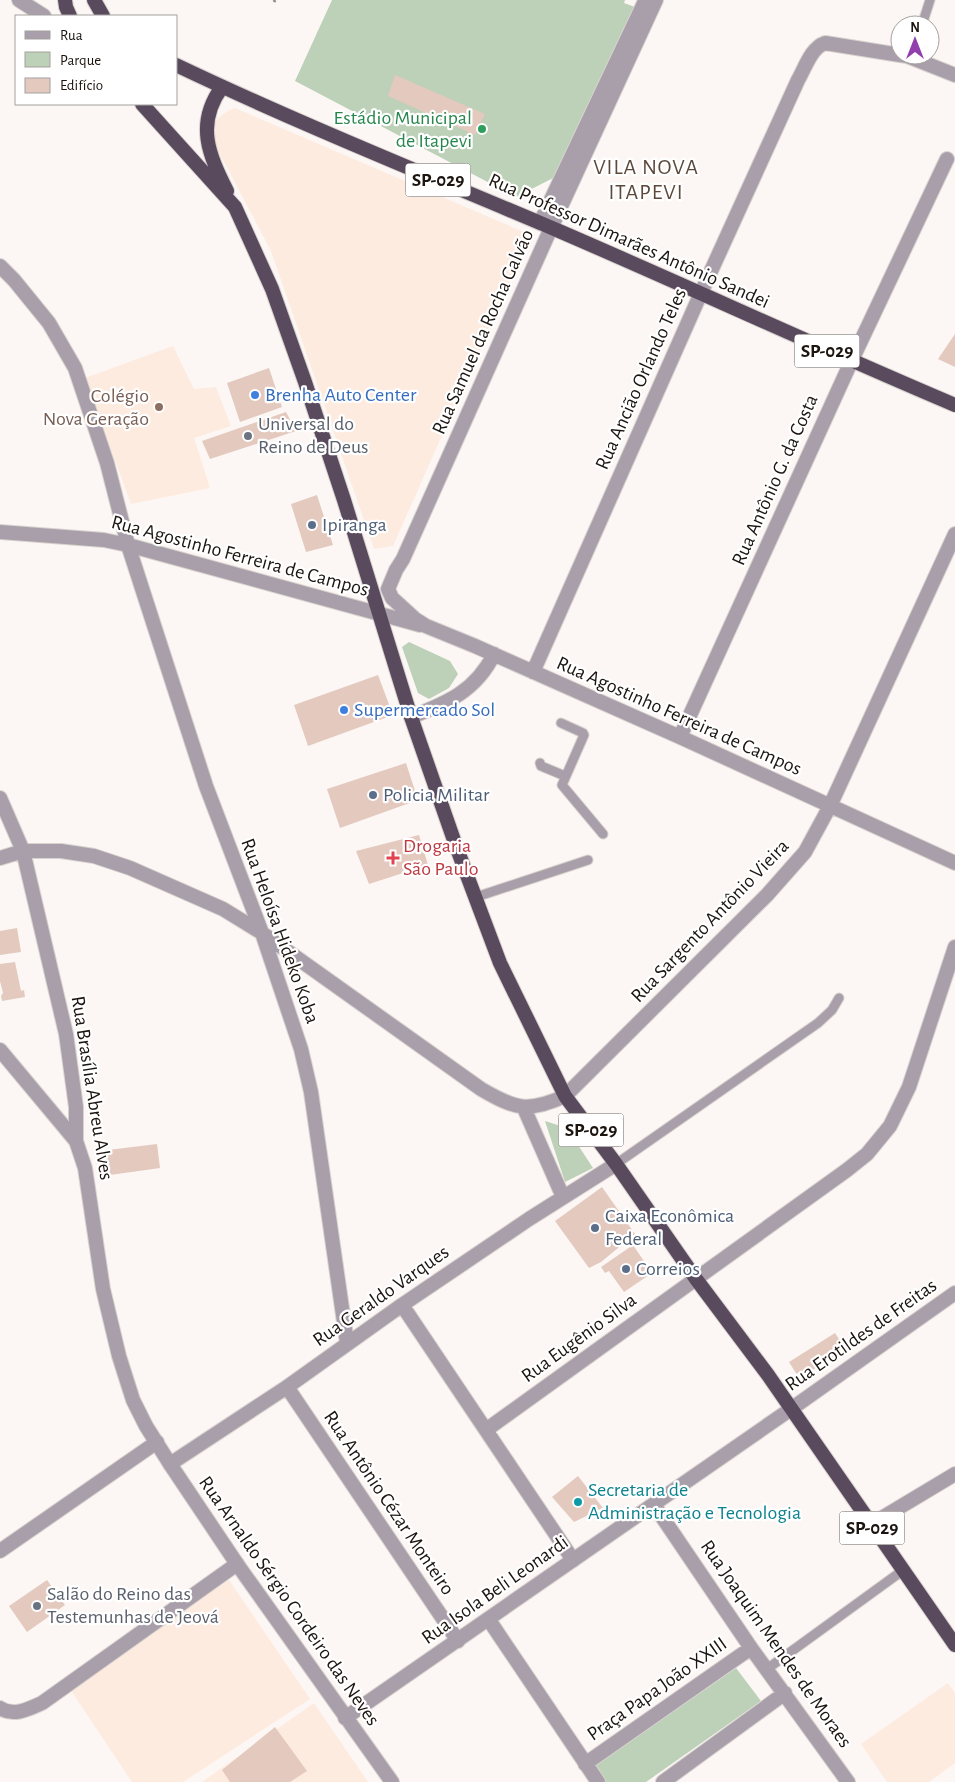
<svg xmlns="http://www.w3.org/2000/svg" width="955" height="1782" viewBox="0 0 955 1782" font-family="'Alegreya Sans',sans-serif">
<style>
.built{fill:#feebdf}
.green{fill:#bdd0b8}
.building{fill:#e3c9be}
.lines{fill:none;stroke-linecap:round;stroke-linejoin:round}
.service-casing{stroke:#d8d3cf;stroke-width:11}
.minor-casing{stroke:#d8d3cf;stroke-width:16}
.tertiary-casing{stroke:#d8d3cf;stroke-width:16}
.trunk-casing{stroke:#d8d3cf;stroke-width:16}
.path{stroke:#938c88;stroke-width:3;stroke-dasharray:5 2.5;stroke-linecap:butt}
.service{stroke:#a89faa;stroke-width:9}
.minor{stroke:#a89faa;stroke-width:14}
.tertiary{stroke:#a89faa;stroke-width:14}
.trunk{stroke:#5a4a5e;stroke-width:14}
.leisure-dot{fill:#2e9e5b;stroke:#fff;stroke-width:2}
.shop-dot{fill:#3f7fe0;stroke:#fff;stroke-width:2}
.education-dot{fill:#8d6e63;stroke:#fff;stroke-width:2}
.worship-dot{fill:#6b7280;stroke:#fff;stroke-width:2}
.service-dot{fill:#5c6f8a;stroke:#fff;stroke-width:2}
.health-dot{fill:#e0444e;stroke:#fff;stroke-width:2}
.culture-dot{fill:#0f9aa8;stroke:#fff;stroke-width:2}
.labels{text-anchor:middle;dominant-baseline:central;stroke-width:4.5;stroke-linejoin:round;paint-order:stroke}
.shield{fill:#fff;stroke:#605a57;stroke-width:1}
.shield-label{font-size:19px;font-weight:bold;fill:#1c140f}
.leisure-label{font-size:20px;fill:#27864d;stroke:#fff;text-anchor:end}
.street-label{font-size:20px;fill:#1c140f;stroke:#fff}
.shop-label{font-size:20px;fill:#366cbe;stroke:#fff;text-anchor:start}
.education-label{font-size:20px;fill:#785e54;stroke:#fff;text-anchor:end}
.worship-label{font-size:20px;fill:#5b616d;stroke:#fff;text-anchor:start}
.service-label{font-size:20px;fill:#4e5e75;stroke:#fff;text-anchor:start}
.health-label{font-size:20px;fill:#be3a42;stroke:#fff;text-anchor:start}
.culture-label{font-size:20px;fill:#0d838f;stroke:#fff;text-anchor:start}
.quarter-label{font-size:22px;letter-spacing:1px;fill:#5c493c;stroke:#fff}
</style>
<rect width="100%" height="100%" fill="#fcf7f4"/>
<!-- built -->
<path class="built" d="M235,108L531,235L393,546L374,549L271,251L214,143L216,120L226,112Z
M173,346L194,389L216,387L231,426L194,438L210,488L131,504L85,378Z
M229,1580L310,1699L183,1782H132L70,1689Z
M948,1683L955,1693V1763L929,1782H887L861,1744Z
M314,1703L368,1782H202Z"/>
<!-- green -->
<path class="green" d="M332,0H625L624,3L635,7L557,176L516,197L295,81Z
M409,642L450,661L458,674L449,688L429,699L418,693L402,647Z
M545,1121L567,1128L593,1168L565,1182Z
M736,1668L761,1701L646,1782H605L594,1766Z"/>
<!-- building -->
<path class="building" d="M395,75L485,114L475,135L388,96Z
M955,334V367L938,359Z
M269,368L282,407L240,422L227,383Z
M286,412L296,431L210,459L202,441Z
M317,495L333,545L306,552L291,504Z
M378,675L393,715L308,746L294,705Z
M406,763L418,800L340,828L327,789Z
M419,835L428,865L369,884L356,851Z
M17,928L21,952L0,955V931Z
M15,962L21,991L24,990L25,997L2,1001L1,996L3,993L0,981V964Z
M157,1144L160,1168L103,1176L100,1151Z
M602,1187L635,1234L601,1262L589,1268L555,1221Z
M633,1245L652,1273L624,1292L609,1271L605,1273L601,1267Z
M835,1333L846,1350L799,1378L789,1362Z
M578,1476L603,1508L574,1522L552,1497Z
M47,1580L65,1605L27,1632L9,1606Z
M275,1727L307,1771L290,1782H230L222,1770Z"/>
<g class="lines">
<defs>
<path id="service" d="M922,25L930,0
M561,723L583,733L584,735L562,785L603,834
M540,763L541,766L565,776
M476,897L588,860
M616,1164L818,1023L832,1010L839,998
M767,1669L902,1571"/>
<path id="minor" d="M656,0L551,228L403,559L396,570L388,589L392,598L415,619L426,626L475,646L680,737L955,863
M900,55L907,56L955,75
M540,223L645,1
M0,266L14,280L49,323L75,368L107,463L128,545L206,786L262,933L301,1049L311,1092L347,1343
M380,614L420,625
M533,672L701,293L798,80C805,68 811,48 825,43L900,55
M411,717C447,703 476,691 494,654
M680,737L851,362L947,159
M0,798L23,851L66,1034L76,1107V1141
M0,858L23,851H61L94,856L130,868L223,909L262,933L481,1089C515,1109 528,1113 565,1096L767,895L805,852L830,806L955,534
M524,1108L563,1197
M402,1305L573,1560
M287,1387L458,1641
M791,1409L955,1293
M486,1430L847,1170L867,1154L890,1126L909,1087L955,947
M170,1464L287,1387L402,1305L529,1219L616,1164
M654,1505L751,1648L848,1782
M870,1525L955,1474
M0,1551L157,1442
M489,1620L598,1782
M0,1708C13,1717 29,1709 42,1703L237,1564
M585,1764L751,1648
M663,1782L785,1693"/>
<path id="tertiary" d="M19,0L44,16
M0,532L104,540L128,545L380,614
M0,1050L76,1141L85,1168L103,1289L119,1356L133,1400L146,1426L170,1464L237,1564L392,1782
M345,1718L791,1409"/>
<path id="trunk" d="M65,0L66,7L70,16
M94,0L103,16
M176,65C300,124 427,175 552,228C687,286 820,348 955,405
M222,87C195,124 209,155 227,191
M142,104L235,207L272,289L305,382L344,500L411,717L456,846L500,963L565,1096L616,1164L696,1279L768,1375L955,1645"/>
</defs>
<!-- service casing -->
<use href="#service" class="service-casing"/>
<!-- minor casing -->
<use href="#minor" class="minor-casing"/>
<!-- tertiary casing -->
<use href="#tertiary" class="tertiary-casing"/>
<!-- trunk casing -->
<use href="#trunk" class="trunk-casing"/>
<!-- path -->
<path class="path" d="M274,2L275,0"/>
<!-- service -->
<use href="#service" class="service"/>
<!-- minor -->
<use href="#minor" class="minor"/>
<!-- tertiary -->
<use href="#tertiary" class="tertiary"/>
<!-- trunk -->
<use href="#trunk" class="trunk"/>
</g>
<!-- markers -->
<circle class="leisure-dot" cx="482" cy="129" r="5"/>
<g class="shop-dot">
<circle cx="255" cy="395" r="5"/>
<circle cx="344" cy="710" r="5"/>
</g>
<circle class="education-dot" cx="159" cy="407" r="5"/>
<g class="worship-dot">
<circle cx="248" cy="436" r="5"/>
<circle cx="37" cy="1606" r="5"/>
</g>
<g class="service-dot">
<circle cx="312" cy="525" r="5"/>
<circle cx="373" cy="795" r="5"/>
<circle cx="595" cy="1228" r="5"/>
<circle cx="626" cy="1269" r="5"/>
</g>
<path class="health-dot" d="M390.5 850.5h5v5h5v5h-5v5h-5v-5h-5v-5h5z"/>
<circle class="culture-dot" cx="578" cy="1502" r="5"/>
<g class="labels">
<!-- shield labels -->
<g class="shield">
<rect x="405.5" y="163.5" width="65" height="33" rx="4"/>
<rect x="794.5" y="334.5" width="65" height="33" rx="4"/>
<rect x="558.5" y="1113.5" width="65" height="33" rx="4"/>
<rect x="839.5" y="1511.5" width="65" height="33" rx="4"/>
</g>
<g class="shield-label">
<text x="438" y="180">SP-029</text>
<text x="827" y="351">SP-029</text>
<text x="591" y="1130">SP-029</text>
<text x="872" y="1528">SP-029</text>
</g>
<!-- leisure labels -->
<g class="leisure-label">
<text x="472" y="118">Estádio Municipal<tspan x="472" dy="23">de Itapevi</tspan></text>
</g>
<!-- street labels -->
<g class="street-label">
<text transform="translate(629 241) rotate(24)">Rua Professor Dimarães Antônio Sandei</text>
<text transform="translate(483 332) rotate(-66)">Rua Samuel da Rocha Galvão</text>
<text transform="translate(641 379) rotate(-66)">Rua Ancião Orlando Teles</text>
<text transform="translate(775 480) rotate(-66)">Rua Antônio G. da Costa</text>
<text transform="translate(240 556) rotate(15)">Rua Agostinho Ferreira de Campos</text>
<text transform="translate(679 716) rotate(24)">Rua Agostinho Ferreira de Campos</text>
<text transform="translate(710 921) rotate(-46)">Rua Sargento Antônio Vieira</text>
<text transform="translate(280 931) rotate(70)">Rua Heloísa Hideko Koba</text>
<text transform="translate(92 1088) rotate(81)">Rua Brasília Abreu Alves</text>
<text transform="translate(381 1296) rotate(-35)">Rua Geraldo Varques</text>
<text transform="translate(861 1335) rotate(-35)">Rua Erotildes de Freitas</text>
<text transform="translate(579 1338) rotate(-36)">Rua Eugênio Silva</text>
<text transform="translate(389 1503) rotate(56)">Rua Antônio Cézar Monteiro</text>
<text transform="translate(495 1590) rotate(-35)">Rua Isola Beli Leonardi</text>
<text transform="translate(289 1601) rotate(55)">Rua Arnaldo Sérgio Cordeiro das Neves</text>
<text transform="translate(776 1644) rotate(55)">Rua Joaquim Mendes de Moraes</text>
<text transform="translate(657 1689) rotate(-35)">Praça Papa João XXIII</text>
</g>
<!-- shop labels -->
<g class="shop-label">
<text x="265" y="395">Brenha Auto Center</text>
<text x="354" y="710">Supermercado Sol</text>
</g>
<!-- education labels -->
<g class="education-label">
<text x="149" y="396">Colégio<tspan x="149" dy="23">Nova Geração</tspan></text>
</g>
<!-- worship labels -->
<g class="worship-label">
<text x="258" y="424">Universal do<tspan x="258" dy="23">Reino de Deus</tspan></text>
<text x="47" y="1594">Salão do Reino das<tspan x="47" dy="23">Testemunhas de Jeová</tspan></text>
</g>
<!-- service labels -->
<g class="service-label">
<text x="322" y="525">Ipiranga</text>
<text x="383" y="795">Policia Militar</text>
<text x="605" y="1216">Caixa Econômica<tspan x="605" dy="23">Federal</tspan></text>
<text x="636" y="1269">Correios</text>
</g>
<!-- health labels -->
<g class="health-label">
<text x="403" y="846">Drogaria<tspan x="403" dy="23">São Paulo</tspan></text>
</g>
<!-- culture labels -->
<g class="culture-label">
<text x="588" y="1490">Secretaria de<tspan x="588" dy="23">Administração e Tecnologia</tspan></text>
</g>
<!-- quarter labels -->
<g class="quarter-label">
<text x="646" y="167">VILA NOVA<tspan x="646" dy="25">ITAPEVI</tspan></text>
</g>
</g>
<!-- legend -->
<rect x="15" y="15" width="162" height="90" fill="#ffffff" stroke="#a4a19f"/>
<rect x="25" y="31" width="25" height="8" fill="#a89faa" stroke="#a4a19f"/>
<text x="60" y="40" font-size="15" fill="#1c140f">Rua</text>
<rect x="25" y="52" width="25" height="15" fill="#bdd0b8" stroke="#a4a19f"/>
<text x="60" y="65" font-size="15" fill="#1c140f">Parque</text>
<rect x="25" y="78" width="25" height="15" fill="#e3c9be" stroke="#a4a19f"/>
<text x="60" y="90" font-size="15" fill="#1c140f">Edifício</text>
<!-- north arrow -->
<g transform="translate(915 40)"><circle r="24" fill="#ffffff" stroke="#a4a19f"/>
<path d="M0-4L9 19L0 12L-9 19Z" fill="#923fae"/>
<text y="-8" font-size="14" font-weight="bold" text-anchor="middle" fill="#1c140f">N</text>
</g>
</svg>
